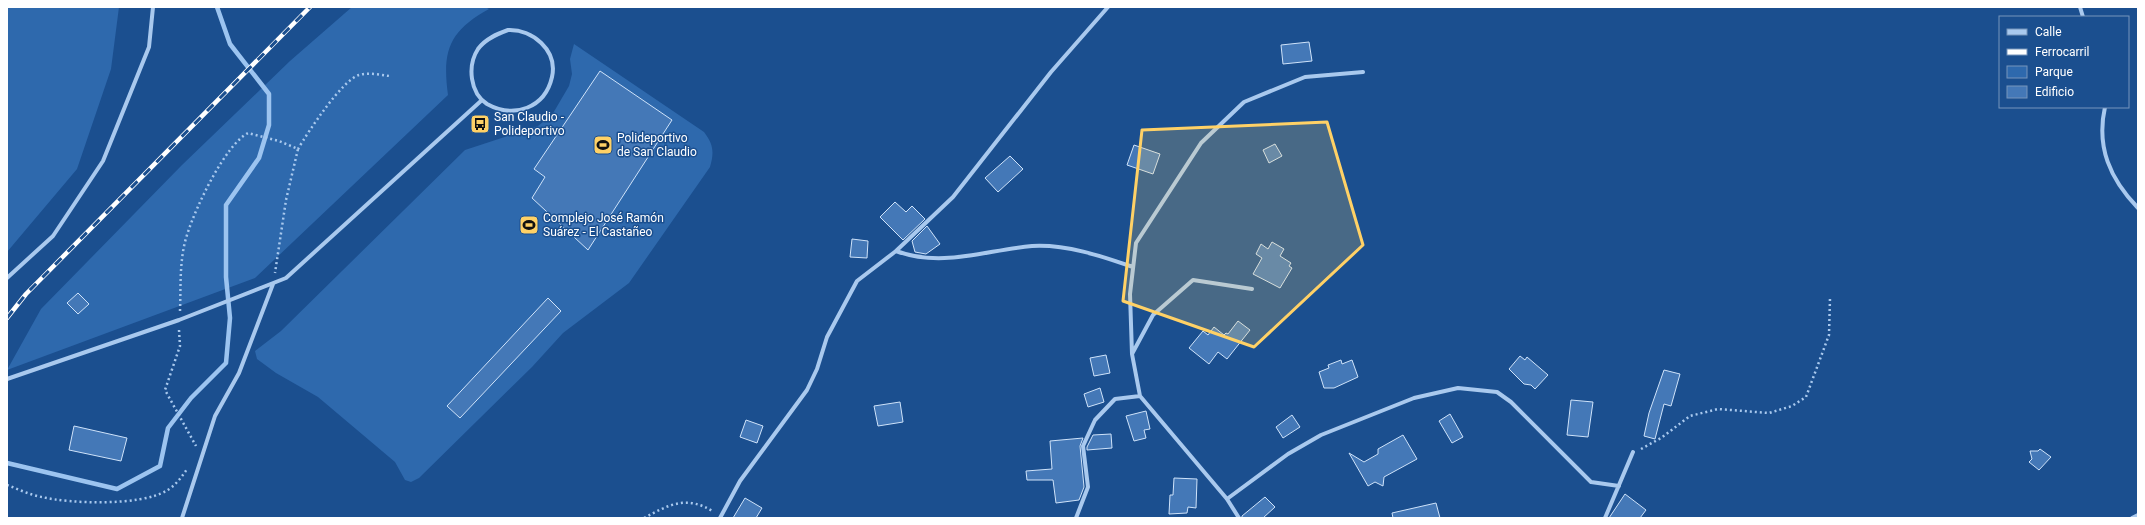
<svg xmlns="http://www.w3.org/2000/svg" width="2145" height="525" viewBox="0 0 2145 525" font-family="Roboto,sans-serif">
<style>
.green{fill:#2e69ad}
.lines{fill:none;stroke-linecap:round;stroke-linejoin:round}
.stream{stroke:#9cc4f0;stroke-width:4.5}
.building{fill:#4478b7;stroke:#cfe3fa}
.path{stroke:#a9c9ee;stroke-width:2.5;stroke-dasharray:2 3;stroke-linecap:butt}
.street{stroke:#a9c9ee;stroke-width:4}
.rail-casing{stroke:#fff;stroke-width:4.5}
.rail{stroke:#1b4f8f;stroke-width:3;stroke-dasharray:9;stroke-linecap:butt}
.marked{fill:#ffd166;fill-opacity:0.2;stroke:#ffd166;stroke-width:3;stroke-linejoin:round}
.labels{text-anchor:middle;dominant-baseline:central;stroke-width:3;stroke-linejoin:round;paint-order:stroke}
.poi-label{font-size:12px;fill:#fff;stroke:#1b4f8f;text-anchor:start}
</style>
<rect width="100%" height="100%" fill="#1b4f8f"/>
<!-- green -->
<path class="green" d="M7,7H119L111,69L77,169L7,252Z
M352,7H485L489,9C449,31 442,51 448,95L255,278L7,370L41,309L182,165L290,61Z
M574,44L704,132C714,145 714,153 710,167L629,283L563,333L532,367L419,478L411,482L405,480L395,462L318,397L276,373L257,359L255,351L281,331L465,150L538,126L552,115L569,86L572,74L570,59Z"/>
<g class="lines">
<!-- stream -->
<path class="stream" d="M7,463L117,489L160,466L168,428L191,398L226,363L230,318L226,277V205L259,158L269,125V94L230,44L217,7"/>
</g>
<!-- building -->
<path class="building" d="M1309,42L1312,61L1283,64L1281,45Z
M600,71L672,120L588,250L532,198L545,177L534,169Z
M1275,144L1282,156L1269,163L1263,150Z
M1134,145L1160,154L1153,174L1127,165Z
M1010,156L1023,169L998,192L985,178Z
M895,202L906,212L912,206L925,219L903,240L880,217Z
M927,226L940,244L926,254L915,252L912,241Z
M852,239L868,241L867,258L850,257Z
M1272,242L1284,249L1280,256L1291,263L1289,266L1292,268L1280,288L1253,274L1262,258L1256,254L1261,244L1268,249Z
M78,293L89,304L78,314L67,303Z
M548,298L561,311L460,418L447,406Z
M1238,321L1250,330L1227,359L1218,352L1209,364L1189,348L1203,331L1208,335L1214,327L1224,335L1226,333L1228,334Z
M1106,355L1110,373L1094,376L1090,358Z
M1520,356L1525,360L1527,357L1548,375L1535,389L1531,385L1524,384L1509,369Z
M1341,360L1342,364L1352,360L1358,377L1334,388H1324L1319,372L1329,368L1328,365Z
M1664,370L1680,374L1671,406L1664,404L1655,439L1644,436L1649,413Z
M1100,388L1104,402L1088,407L1084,394Z
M1571,400L1593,402L1588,437L1567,435Z
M900,402L903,422L878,426L874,406Z
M1146,411L1150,429L1144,430L1146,438L1134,441L1126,416Z
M1450,414L1463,437L1452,443L1439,421Z
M1292,415L1300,427L1283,438L1276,427Z
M746,420L763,426L757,443L740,437Z
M74,426L127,438L121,461L69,450Z
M1111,434L1112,448L1087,450V447L1093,435Z
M1403,435L1417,459L1384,477L1383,486L1375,482L1368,486L1349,453L1364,462L1378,454V449Z
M1083,438L1080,446L1084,487L1079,500L1056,503L1053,480H1027L1026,471L1052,469L1050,441Z
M2040,449L2051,457L2039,470L2029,462L2032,459L2030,451H2038Z
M1174,478L1197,479L1196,508L1188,507L1187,513L1169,514L1170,495H1173Z
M1625,494L1646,510L1640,518H1609Z
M1265,497L1275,507L1263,518H1242V516Z
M745,498L762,508L756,518H733Z
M1436,503L1440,518H1393L1392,513Z"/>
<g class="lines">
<!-- path -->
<path class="path" d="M298,149C308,132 342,80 359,75C369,72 380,75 390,76
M180,311C181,284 179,257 188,232C196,207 225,145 248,133L279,141L298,149L286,200L275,273
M179,330L180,346L165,390L196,446
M1641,449L1661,438L1690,416L1718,409L1769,413L1792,406L1806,397L1829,335L1830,298
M7,485C18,489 30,495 42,497C71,504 140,506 166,491C174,487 182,477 187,469
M644,518C670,504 687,495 714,512"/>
<!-- street -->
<path class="street" d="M2080,7L2083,17
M508,30C532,29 558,50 552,77C545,108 514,119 487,104C470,93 467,66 478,49C485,39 497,34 508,30Z
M2105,107C2096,147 2110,179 2138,208
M896,251C942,268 986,250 1032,246C1066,244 1101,256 1133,267
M7,278L53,236L103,161L149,47L153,7
M1132,354L1130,294L1136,243L1201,143L1244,102L1305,77L1363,72
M7,379L179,320L286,278L482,100
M1140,396L1132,354L1153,315L1193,280L1252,289
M1227,499L1288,454L1321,435L1414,398L1458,388L1497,392L1511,402L1591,482L1619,486
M182,518L215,416L239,373L273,284
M720,518L740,481L807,390L817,369L827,337L857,281L896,251L953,197L1051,72L1108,7
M1076,518L1088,487L1083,446L1095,420L1115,399L1140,396L1227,499L1239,518
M1605,518L1633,452
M2132,518L2138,515"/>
<defs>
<path id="rail" d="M7,318L26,294L310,7"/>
</defs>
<!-- rail casing -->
<use href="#rail" class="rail-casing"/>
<!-- rail -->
<use href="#rail" class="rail"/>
</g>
<!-- marked area -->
<path class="marked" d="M1327,122L1363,245L1254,347L1123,301L1142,130Z"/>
<!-- icons -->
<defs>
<symbol id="bus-square" viewBox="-11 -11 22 22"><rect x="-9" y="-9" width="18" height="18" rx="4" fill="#ffd166" stroke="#1b4f8f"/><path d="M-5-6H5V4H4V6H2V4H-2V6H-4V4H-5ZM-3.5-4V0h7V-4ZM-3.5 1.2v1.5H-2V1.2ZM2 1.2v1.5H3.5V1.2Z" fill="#111"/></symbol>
<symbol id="stadium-square" viewBox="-11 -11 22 22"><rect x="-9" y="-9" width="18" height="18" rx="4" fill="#ffd166" stroke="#1b4f8f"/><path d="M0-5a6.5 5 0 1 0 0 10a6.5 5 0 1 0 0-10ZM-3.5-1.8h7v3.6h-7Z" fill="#111"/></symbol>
</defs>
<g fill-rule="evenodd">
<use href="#bus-square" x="469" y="113" width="22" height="22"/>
<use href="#stadium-square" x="592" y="134" width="22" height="22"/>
<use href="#stadium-square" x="518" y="214" width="22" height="22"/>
</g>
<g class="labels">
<!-- poi labels -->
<g class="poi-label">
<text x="494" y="117">San Claudio -<tspan x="494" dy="14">Polideportivo</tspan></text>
<text x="617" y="138">Polideportivo<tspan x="617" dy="14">de San Claudio</tspan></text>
<text x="543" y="218">Complejo José Ramón<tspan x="543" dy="14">Suárez - El Castañeo</tspan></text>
</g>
</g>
<!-- border -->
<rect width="2145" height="525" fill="none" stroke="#ffffff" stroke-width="16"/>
<!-- legend -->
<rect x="1999" y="16" width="130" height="92" fill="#1b4f8f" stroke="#7695bc"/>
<rect x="2007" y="29" width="20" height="6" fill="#a9c9ee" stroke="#7695bc"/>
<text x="2035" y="36" font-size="12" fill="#ffffff">Calle</text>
<rect x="2007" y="49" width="20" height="6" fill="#ffffff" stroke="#7695bc"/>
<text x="2035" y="56" font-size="12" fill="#ffffff">Ferrocarril</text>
<rect x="2007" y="66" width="20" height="12" fill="#2e69ad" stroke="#7695bc"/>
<text x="2035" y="76" font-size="12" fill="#ffffff">Parque</text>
<rect x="2007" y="86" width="20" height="12" fill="#4478b7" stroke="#7695bc"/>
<text x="2035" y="96" font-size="12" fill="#ffffff">Edificio</text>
</svg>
